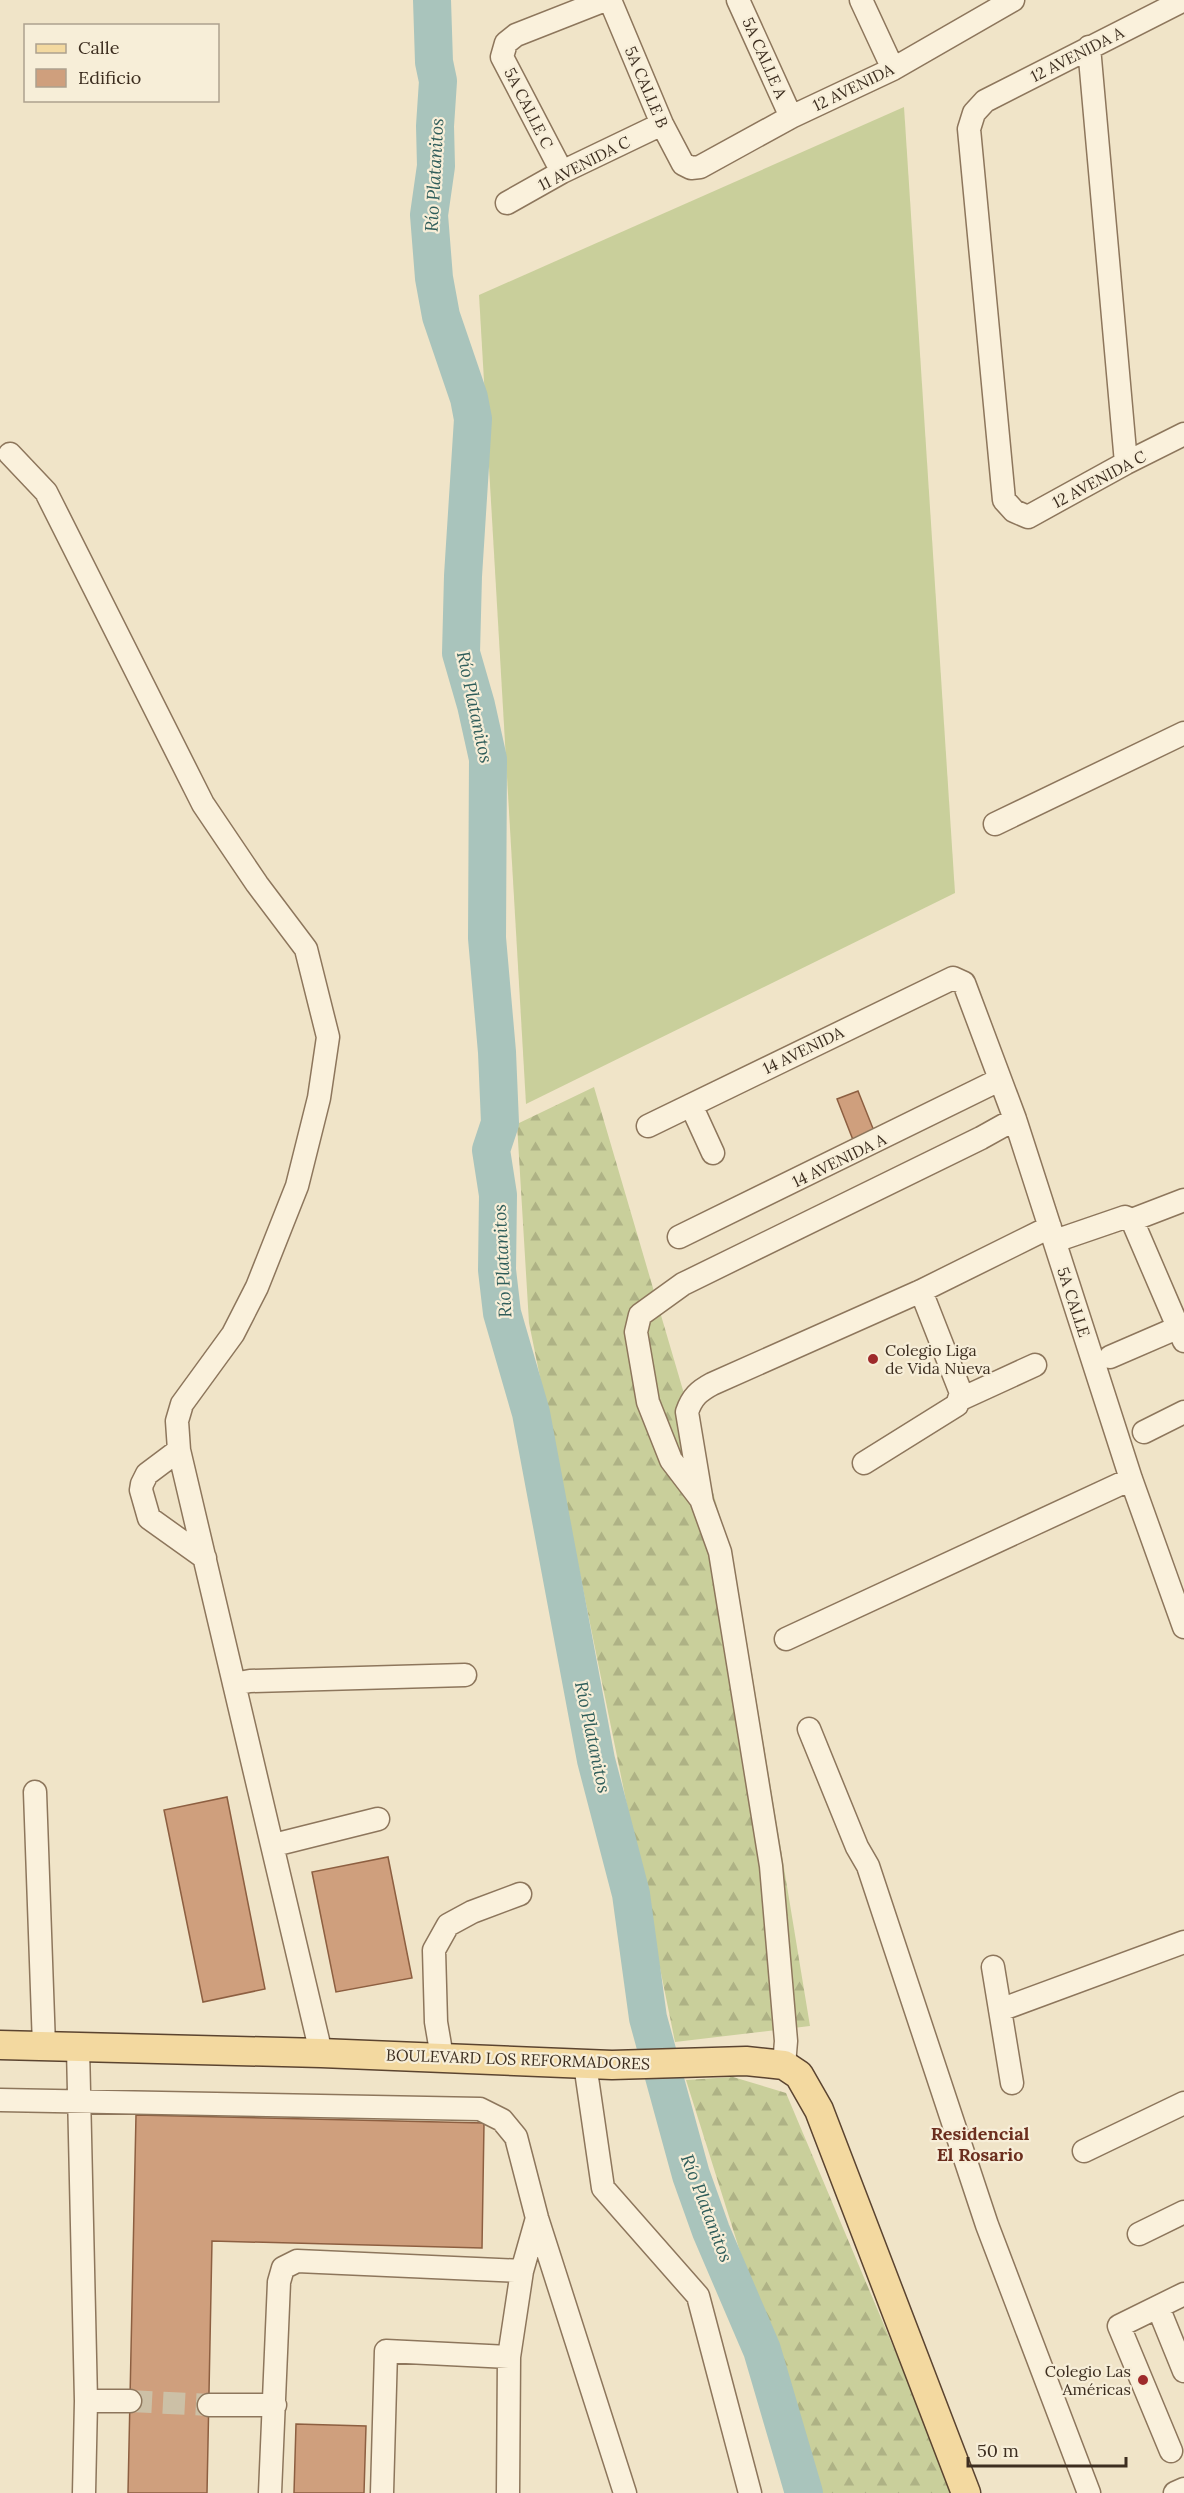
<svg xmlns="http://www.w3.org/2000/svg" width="1184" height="2493" viewBox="0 0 1184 2493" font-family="Lora,serif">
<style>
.grass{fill:#c9cf9b}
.forest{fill:url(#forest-firs)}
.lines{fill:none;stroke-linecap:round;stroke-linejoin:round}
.river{stroke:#a9c4bc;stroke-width:38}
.building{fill:#cf9f7d;stroke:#8d5f41;stroke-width:1.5}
.minor-tunnel{stroke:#ccc0a6;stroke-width:22;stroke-dasharray:22 11;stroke-linecap:butt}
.minor-casing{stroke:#8d765c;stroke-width:25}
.major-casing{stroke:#5b4430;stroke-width:31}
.minor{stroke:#faf1dc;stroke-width:22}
.major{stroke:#f3d9a0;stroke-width:28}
.poi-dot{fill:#9e2a2b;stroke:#f7eed8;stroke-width:2}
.labels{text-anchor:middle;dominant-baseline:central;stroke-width:4.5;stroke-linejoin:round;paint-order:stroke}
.street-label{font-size:16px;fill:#3d2e20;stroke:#f7eed8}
.poi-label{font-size:16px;fill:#3d2e20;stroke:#f7eed8;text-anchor:start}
.water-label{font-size:18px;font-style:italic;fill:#2f5d5a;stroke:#f7eed8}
.neighbourhood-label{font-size:18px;font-weight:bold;fill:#6b2e1e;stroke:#f7eed8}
</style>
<defs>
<pattern id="forest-firs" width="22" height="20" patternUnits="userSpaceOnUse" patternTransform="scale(1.5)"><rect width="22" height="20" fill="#c9cf9b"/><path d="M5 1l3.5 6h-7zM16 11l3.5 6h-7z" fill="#aeb285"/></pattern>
</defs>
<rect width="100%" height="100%" fill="#f0e4c8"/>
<!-- grass -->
<path class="grass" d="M904,107L955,893L526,1104L479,295Z"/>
<!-- forest -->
<path class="forest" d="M594,1087L734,1564L810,2026L675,2042L529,1323L517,1124Z
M733,2077L786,2093L955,2493H816L686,2080Z"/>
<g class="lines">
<!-- river -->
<path class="river" d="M432,0L434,62L438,81L435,126L436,166L429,215L434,278L441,316L469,398L473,419L463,576L461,653L476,705L488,759L487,938L497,1052L500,1123L491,1150L498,1195L497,1270L502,1313L531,1413L596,1760L631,1894L648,2018L691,2175L711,2231L762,2350L804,2493"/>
</g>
<!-- building -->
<path class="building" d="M858,1091L876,1136L855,1145L837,1099Z
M227,1797L265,1989L203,2002L164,1810Z
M388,1857L412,1978L336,1992L312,1872Z
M136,2115L484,2123L482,2248L212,2241L207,2493H128Z
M296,2424L366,2426L364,2493H294Z"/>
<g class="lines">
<!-- minor-tunnel -->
<path class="minor-tunnel" d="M130,2401L209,2405"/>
<defs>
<path id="minor" d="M610,0L662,124L683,164L691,168L700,167L791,117L893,69L1013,0
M738,0L791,117
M861,0L893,69
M1184,0L985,101L974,113L969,129L1004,500L1014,511L1028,517L1126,463L1184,434
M1089,47L1126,463
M562,172L502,57L506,43L516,35L605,0
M507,203L562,172L662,124
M10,454L46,492L203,804L257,884L306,949L328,1037L319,1098L297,1186L257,1287L233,1334L182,1404L177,1421L179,1450L321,2053
M995,824L1184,733
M691,1105L713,1153
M648,1126L953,978L964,983L1015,1119L1131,1479L1184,1627
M1132,1220L1184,1200
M679,1237L999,1080
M1055,1241L1125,1217L1132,1220L1184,1341
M1110,1357L1184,1325
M961,1399L1035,1365
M1144,1432L1184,1412
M179,1450L147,1474L142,1484L141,1490L149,1518L205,1558
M864,1463L957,1405L961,1393L921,1291
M700,1498L671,1460L648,1402L636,1332L640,1315L683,1284L981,1138L1015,1119
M786,1639L1131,1479
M234,1684L250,1681L465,1675
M809,1729L857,1847L868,1866L987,2225L1089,2493
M35,1792L44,2046
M274,1845L378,1819
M993,1967L1012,2083
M1000,2010L1184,1942
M78,2048L86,2401L84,2493
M442,2057L436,2022L434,1950L448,1925L472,1912L520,1894
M585,2064L603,2188L698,2296L750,2493
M784,2065L786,2041L771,1866L720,1552L702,1502L687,1412C692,1397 699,1391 712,1384L921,1291L1050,1227
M0,2100L480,2109L502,2120L516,2137L537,2218L625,2493
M1084,2151L1184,2103
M1139,2234L1184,2212
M1158,2307L1184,2371
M86,2401H130
M209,2405H275
M1171,2451L1119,2326L1184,2294
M270,2493L279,2282L283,2268L297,2261L522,2271
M382,2493L386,2351L509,2357
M508,2493L509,2357L522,2271L537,2218
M1175,2493L1184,2489"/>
<path id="major" d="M0,2045L321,2053L612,2065L746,2061L784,2065L799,2075L819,2110L966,2493"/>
</defs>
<!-- minor casing -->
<use href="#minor" class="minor-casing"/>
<!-- major casing -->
<use href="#major" class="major-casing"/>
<!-- minor -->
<use href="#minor" class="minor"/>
<!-- major -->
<use href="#major" class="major"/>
</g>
<!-- markers -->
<g class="poi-dot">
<circle cx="873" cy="1359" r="6"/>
<circle cx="1143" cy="2380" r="6"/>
</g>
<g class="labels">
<!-- street labels -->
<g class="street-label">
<text transform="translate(1077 54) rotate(-27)">12 AVENIDA A</text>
<text transform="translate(765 58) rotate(66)">5A CALLE A</text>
<text transform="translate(647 87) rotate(67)">5A CALLE B</text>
<text transform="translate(853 87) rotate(-26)">12 AVENIDA</text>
<text transform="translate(529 108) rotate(63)">5A CALLE C</text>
<text transform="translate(584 163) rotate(-27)">11 AVENIDA C</text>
<text transform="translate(1099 479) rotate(-28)">12 AVENIDA C</text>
<text transform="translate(803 1050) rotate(-26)">14 AVENIDA</text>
<text transform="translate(839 1160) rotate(-26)">14 AVENIDA A</text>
<text transform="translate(1074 1302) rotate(72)">5A CALLE</text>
<text transform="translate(518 2059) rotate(2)">BOULEVARD LOS REFORMADORES</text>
</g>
<!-- poi labels -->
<g class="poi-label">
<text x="885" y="1350">Colegio Liga<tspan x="885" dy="18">de Vida Nueva</tspan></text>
<text x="1131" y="2371" text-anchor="end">Colegio Las<tspan x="1131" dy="18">Américas</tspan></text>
</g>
<!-- water labels -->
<g class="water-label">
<text transform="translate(434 175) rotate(-87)">Río Platanitos</text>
<text transform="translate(475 707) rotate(78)">Río Platanitos</text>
<text transform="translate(502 1261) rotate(-93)">Río Platanitos</text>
<text transform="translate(593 1737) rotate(78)">Río Platanitos</text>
<text transform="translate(707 2208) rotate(69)">Río Platanitos</text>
</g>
<!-- neighbourhood labels -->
<g class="neighbourhood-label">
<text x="980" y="2133">Residencial<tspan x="980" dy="21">El Rosario</tspan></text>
</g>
</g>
<!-- legend -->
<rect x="24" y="24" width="195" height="78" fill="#f7eed8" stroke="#ada18e" stroke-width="1.5"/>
<rect x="36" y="44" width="30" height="9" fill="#f3d9a0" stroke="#ada18e" stroke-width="1.5"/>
<text x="78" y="54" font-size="18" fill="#3d2e20">Calle</text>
<rect x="36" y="69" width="30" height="18" fill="#cf9f7d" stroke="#ada18e" stroke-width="1.5"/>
<text x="78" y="84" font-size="18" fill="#3d2e20">Edificio</text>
<!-- scale -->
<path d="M968 2457v9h158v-9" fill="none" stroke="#3d2e20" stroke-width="3"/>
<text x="977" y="2457" font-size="18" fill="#3d2e20" stroke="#f7eed8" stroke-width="4.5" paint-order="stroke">50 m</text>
</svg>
